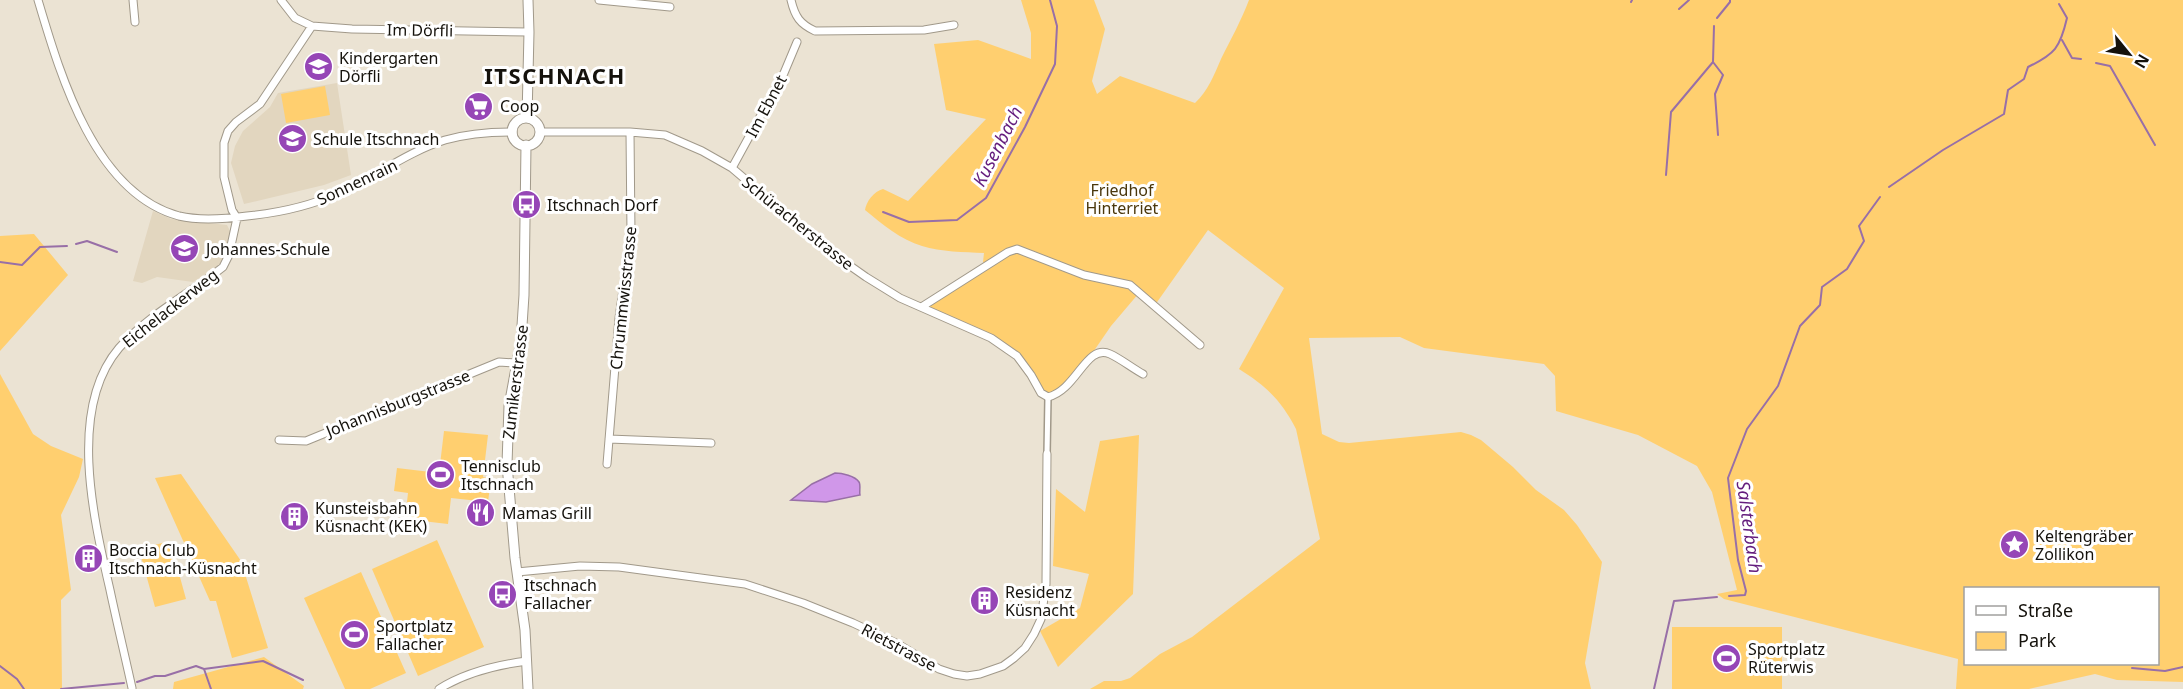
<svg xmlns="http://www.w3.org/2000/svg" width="2183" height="689" viewBox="0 0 2183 689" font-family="'Noto Sans',sans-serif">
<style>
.built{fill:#e2d6bf}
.green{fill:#ffcf6f;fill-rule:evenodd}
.water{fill:#d097e9;stroke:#986fa7;stroke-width:1.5}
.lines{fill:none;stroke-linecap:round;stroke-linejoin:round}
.stream{stroke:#986fa7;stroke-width:2}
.pedestrian-casing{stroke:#a1998a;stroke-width:8}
.minor-casing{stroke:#a1998a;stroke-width:9}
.secondary-casing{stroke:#a1998a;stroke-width:11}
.pedestrian{stroke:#fff;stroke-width:5}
.minor{stroke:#fff;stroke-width:7}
.secondary{stroke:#fff;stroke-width:9}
.labels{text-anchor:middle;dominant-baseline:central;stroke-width:6;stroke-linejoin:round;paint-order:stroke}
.street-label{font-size:16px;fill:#15120c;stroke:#fff}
.poi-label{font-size:16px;fill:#15120c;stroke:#fff;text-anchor:start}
.park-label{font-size:16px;fill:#4a370c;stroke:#fff}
.water-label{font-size:18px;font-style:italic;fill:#641d7d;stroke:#fff}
.district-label{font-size:22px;font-weight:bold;letter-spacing:1.5px;fill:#15120c;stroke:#fff}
</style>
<rect width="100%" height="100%" fill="#ebe3d3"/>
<!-- built -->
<path class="built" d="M337,83L351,175L324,185L244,204L231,163L235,146L243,131L270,107L278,93Z
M153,211L171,219L227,225L231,233L227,254L218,266L193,282L157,277L142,283L133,281Z"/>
<!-- green -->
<path class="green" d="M1021,0H1094L1105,29L1092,81L1097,94L1120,76L1195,103C1208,91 1214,75 1221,59C1231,39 1241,21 1249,0H2183V682L2117,680L2095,674L2029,689H1956L1958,659L1724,599L1717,594L1737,590L1712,492L1697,466L1638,435L1556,411L1555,376L1544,364L1424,348L1400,337L1309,338L1322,434L1339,442L1349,443L1461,432L1471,435L1481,440L1513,467L1536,490L1564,510L1577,525L1602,562L1585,663L1591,689H1090L1104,681H1121L1130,678L1160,654L1192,637L1320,539L1296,429C1281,400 1266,386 1239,369L1284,288L1208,230L1155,305L1139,293L1111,326L1078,374L1048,397L1017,356L991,338L923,306L988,264L983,262L984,253C964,252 941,252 922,246C901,240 882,224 865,210C866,202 874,191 883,189L908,201L986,119L946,110L934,44L978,40L1031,59V33ZM1966,588H2158V664H1966Z
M325,86L330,115L286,123L281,94Z
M34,234L68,275L0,351V236Z
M0,374L33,434L51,446L83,459L79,477L61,515L71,590L61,600L62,689H0Z
M444,431L488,435L483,477L491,479L488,502L451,498L448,524L405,519L408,493L394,491L397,468L439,473Z
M1139,435L1133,594L1058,667L1040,631L1080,608L1089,574L1053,566L1056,489L1085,512L1100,441Z
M181,474L241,561L268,648L232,658L216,601H210L155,478Z
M437,540L484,647L418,676L372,569Z
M170,541L186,599L155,607L139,549Z
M361,572L406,673L370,689H345L304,598Z
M1672,627H1782V689H1672Z
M264,657L304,686L303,689H173L174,682Z"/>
<!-- water -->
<path class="water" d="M835,473C842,473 855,476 859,482C861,485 859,492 860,495L826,502L791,500L812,484Z"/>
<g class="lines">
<!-- stream -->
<path class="stream" d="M1631,2L1632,0
M1679,9L1689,0
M1717,18L1730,2V0
M2062,40L2072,58L2081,59
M1713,62L1723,75L1715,94L1718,135
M2096,63L2110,66L2155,145
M1666,175L1671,112L1713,62L1714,26
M1889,187L1943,150L2004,114L2008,90L2024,79L2028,67C2055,54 2060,48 2067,18L2059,4
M883,212L909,222L957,220L986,198L1025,127L1055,64L1057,26L1050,0
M76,244L87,241L117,252
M0,262L22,265L40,247L67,246
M1729,596L1745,595L1746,591L1738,560L1728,478L1747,429L1778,386L1800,326L1820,305L1822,287L1847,269L1864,241L1859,226L1880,197
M0,666L17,679L24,689
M2132,668L2165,671L2183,667
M204,669L211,689
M137,682L155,676H165L196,666L204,669L263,661L303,680
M61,689L124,683
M1654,689L1674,601L1717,597"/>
<defs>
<path id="pedestrian" d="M1047,454L1048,397"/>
<path id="minor" d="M38,0C60,74 94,193 179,216C200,221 225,219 247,216C278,213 310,206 339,193C375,177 407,152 445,140C466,134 490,132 513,132
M133,0L135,22
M281,0L295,18L312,26L352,29L529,32
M599,0L670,7
M791,0C795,17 800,24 815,31L924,30L954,25
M540,132H630L665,135L702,151L732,168L829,251L866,277L900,298L991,338L1017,356L1031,375L1041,393L1048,397C1077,390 1086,343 1110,354C1121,359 1132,368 1143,374
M732,168L784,73L797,42
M923,306L1008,252L1017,249L1084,275L1130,285L1200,345
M609,439L711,443
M279,440L306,441L499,362L516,363
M607,464L619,318L631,234L630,132
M517,572L580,566L619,567L745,584L803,603L853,623L898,644L939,669L954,674L967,676L980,674L1003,666L1014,658L1025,648L1034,634L1041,619L1046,584L1047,454
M132,688C125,656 117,623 110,590C94,520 67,409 119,348C148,315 189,294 223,267L229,255L237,218L232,210L224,177V143L228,131L236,122L260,104L312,26
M439,689C466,672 496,665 527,661"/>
<path id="secondary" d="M527,118L529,32L528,0
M512 132a14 14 0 1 1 28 0a14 14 0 1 1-28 0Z
M526,145L524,295L521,341L509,406L507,464L515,558L525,630L528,689"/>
</defs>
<!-- pedestrian casing -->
<use href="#pedestrian" class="pedestrian-casing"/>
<!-- minor casing -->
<use href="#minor" class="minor-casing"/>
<!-- secondary casing -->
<use href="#secondary" class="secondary-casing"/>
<!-- pedestrian -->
<use href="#pedestrian" class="pedestrian"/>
<!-- minor -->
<use href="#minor" class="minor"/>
<!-- secondary -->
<use href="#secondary" class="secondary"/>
</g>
<!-- icons -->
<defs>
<symbol id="school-disc" viewBox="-11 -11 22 22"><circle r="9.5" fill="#9646b6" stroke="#fff"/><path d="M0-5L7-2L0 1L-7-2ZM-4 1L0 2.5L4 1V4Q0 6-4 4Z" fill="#fff"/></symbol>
<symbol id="supermarket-disc" viewBox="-11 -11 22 22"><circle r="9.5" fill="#9646b6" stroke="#fff"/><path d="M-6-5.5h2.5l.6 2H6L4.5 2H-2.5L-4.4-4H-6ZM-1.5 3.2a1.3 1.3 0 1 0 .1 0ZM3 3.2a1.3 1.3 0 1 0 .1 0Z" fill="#fff"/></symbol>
<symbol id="bus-disc" viewBox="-11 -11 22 22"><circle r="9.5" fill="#9646b6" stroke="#fff"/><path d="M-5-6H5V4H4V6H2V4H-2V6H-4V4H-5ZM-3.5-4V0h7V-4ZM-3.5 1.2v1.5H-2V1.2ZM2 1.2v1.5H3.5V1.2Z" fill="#fff"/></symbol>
<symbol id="stadium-disc" viewBox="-11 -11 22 22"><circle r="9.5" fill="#9646b6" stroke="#fff"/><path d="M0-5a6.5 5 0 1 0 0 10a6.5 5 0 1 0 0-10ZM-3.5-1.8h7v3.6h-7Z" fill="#fff"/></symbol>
<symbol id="restaurant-disc" viewBox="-11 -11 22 22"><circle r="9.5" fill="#9646b6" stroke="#fff"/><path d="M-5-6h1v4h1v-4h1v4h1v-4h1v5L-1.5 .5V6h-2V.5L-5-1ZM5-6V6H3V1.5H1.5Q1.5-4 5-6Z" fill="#fff"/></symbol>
<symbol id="building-disc" viewBox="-11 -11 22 22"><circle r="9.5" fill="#9646b6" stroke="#fff"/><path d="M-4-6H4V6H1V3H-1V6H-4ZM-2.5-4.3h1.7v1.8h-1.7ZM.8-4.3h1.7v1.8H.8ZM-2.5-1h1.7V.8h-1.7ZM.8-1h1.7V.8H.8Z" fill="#fff"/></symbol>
<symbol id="sight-disc" viewBox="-11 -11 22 22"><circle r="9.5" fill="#9646b6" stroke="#fff"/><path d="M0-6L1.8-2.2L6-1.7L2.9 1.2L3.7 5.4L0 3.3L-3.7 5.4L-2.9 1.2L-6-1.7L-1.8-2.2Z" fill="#fff"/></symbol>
</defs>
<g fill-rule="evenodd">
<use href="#school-disc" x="302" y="50" width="33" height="33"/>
<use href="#supermarket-disc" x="462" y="90" width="33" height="33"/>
<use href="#school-disc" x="276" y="122" width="33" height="33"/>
<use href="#bus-disc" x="510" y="188" width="33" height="33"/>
<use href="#school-disc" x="168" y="232" width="33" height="33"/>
<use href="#stadium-disc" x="424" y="458" width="33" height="33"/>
<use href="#restaurant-disc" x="464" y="496" width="33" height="33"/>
<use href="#building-disc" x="278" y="500" width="33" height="33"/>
<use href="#sight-disc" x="1998" y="528" width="33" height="33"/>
<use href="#building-disc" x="72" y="542" width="33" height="33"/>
<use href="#bus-disc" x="486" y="578" width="33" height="33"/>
<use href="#building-disc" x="968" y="584" width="33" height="33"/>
<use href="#stadium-disc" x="338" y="618" width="33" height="33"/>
<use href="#stadium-disc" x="1710" y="642" width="33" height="33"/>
</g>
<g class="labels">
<!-- street labels -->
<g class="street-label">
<text transform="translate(420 30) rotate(1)">Im Dörfli</text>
<text transform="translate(766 106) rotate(-62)">Im Ebnet</text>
<text transform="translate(357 182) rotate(-25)">Sonnenrain</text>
<text transform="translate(798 223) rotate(39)">Schüracherstrasse</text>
<text transform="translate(623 298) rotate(-84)">Chrummwisstrasse</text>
<text transform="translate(170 308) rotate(-38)">Eichelackerweg</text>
<text transform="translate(515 382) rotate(-83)">Zumikerstrasse</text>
<text transform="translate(398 403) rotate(-22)">Johannisburgstrasse</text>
<text transform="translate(899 647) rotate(28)">Rietstrasse</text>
</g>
<!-- poi labels -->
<g class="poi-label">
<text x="339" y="58">Kindergarten<tspan x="339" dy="18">Dörfli</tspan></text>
<text x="500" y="106">Coop</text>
<text x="313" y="139">Schule Itschnach</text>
<text x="547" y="205">Itschnach Dorf</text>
<text x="206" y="249">Johannes-Schule</text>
<text x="461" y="466">Tennisclub<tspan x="461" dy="18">Itschnach</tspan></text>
<text x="315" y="508">Kunsteisbahn<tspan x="315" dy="18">Küsnacht (KEK)</tspan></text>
<text x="502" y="513">Mamas Grill</text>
<text x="2035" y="536">Keltengräber<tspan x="2035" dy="18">Zollikon</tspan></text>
<text x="109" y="550">Boccia Club<tspan x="109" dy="18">Itschnach-Küsnacht</tspan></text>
<text x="524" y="585">Itschnach<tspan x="524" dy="18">Fallacher</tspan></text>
<text x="1005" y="592">Residenz<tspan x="1005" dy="18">Küsnacht</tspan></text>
<text x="376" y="626">Sportplatz<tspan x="376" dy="18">Fallacher</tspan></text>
<text x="1748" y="649">Sportplatz<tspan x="1748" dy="18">Rüterwis</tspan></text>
</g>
<!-- park labels -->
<g class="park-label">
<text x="1122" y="190">Friedhof<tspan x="1122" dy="18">Hinterriet</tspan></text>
</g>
<!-- water labels -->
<g class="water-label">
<text transform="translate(997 146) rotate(-63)">Kusenbach</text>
<text transform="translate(1750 527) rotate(82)">Salsterbach</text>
</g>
<!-- district labels -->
<g class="district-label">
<text x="555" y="75">ITSCHNACH</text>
</g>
</g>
<!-- legend -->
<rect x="1964" y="587" width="195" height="78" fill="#ffffff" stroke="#a1a09e" stroke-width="1.5"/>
<rect x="1976" y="606" width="30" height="9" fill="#ffffff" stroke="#a1a09e" stroke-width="1.5"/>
<text x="2018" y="617" font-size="18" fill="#15120c">Straße</text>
<rect x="1976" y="632" width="30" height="18" fill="#ffcf6f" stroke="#a1a09e" stroke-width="1.5"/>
<text x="2018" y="647" font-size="18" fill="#15120c">Park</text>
<!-- north arrow -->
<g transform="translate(2129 54) rotate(120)" stroke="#ffffff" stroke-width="4.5" paint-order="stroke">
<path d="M0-4.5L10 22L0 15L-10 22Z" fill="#15120c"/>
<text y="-9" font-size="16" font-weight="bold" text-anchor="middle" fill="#15120c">N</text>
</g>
</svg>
